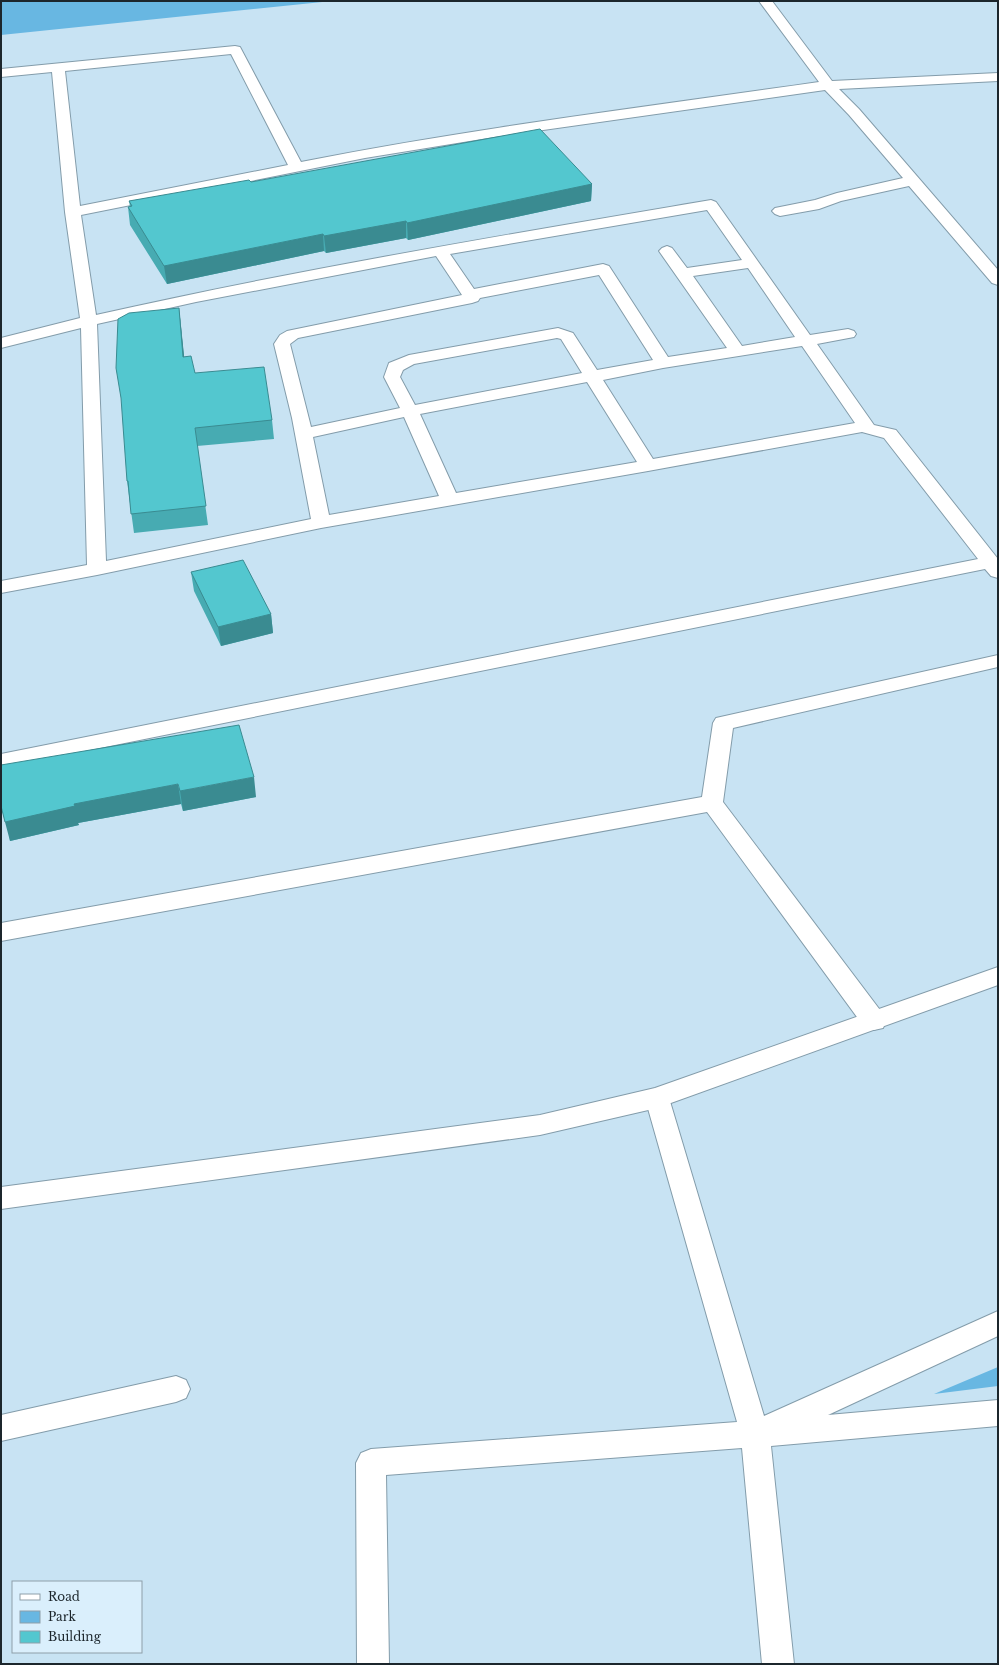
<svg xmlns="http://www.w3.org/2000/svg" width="999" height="1665" viewBox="0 0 999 1665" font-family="'Libre Baskerville',serif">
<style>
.green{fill:#68b7e2}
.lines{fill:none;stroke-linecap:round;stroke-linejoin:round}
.minor-casing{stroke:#839caa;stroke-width:2}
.tertiary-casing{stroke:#839caa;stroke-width:2}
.minor{fill:#fff;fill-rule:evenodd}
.tertiary{fill:#fff;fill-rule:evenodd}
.wall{fill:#47abb2}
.shaded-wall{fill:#3a8b91}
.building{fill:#53c7cf;stroke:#3a8b91}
</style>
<rect width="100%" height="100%" fill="#c8e3f3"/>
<!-- green -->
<path class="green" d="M1,1H332L1,35Z
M998,1367V1386L934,1394Z"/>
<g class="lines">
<defs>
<path id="minor" d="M759,1H772L832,81L998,73V81L839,89L859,109L998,270V285L992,283L909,186L841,201L819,209L780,216L775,214L772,211L775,208L815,200L837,193L903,178L849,115L825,90L494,137L365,158L81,215L96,315C300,269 505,235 711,200L716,202L810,335L848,329L854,331L856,334L854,337L817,344L874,425L896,430L998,559V578L991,576L985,569L1,768V754L978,559L884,438L862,432L648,471L321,528L97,575L1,593V581L87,565L81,328L1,348V338L80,318L65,212L52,72L1,77V69L235,46L240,47L301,162C473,128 646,107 819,82ZM231,54L288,165L80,206L65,71ZM707,210L742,260L687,268L672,248L667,246L662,248L659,251L727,348L668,357L609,266L603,264L474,289L450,254ZM436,256L462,295L287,331L280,335L274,344L292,418L311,519L106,561L97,324L196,302ZM748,268L795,337L742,346L693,276ZM599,275L653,360L597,370L573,333L558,328L409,355L389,363L384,377L400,408L311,427L290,344L298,338L472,303L478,301L480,298ZM557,338L561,339L582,373L415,405L400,377L403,370L414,364ZM802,346L855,423L653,459L603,380L663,368ZM587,382L637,462L456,493L420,414ZM404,417L439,496L329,515L313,437Z
M998,655V667L733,728L723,802L883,1014L886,1021L883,1028L874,1030L865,1028L707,812L1,941V923L702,797L713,723L716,718Z
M657,1088L666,1091L669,1098L764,1416L998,1311V1336L828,1415L998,1400V1426L771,1446L794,1664H762L742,1448L386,1475L389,1664H357L356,1463L361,1453L371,1449L737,1422L645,1098L648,1091Z
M176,1376L186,1380L190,1389L186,1398L176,1402L1,1441V1415Z"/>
<path id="tertiary" d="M998,967V985L657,1108L540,1135L1,1209V1187L540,1115L655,1088Z"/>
</defs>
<!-- minor casing -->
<use href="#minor" class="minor-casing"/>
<!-- tertiary casing -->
<use href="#tertiary" class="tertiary-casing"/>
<!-- minor -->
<use href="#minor" class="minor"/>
<!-- tertiary -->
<use href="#tertiary" class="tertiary"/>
</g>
<!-- wall -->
<path class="wall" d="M251,182L592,184L591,201L408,240L406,238L326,253L324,251L167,284L130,225L128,207H130L129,201Z
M179,308L184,357L195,373L272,420L274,439L197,446L208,525L134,533L127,481Z
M191,572L271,614L273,633L221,646L194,591Z
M1,765L256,797L183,811L181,804L78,823L79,825L10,841Z"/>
<!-- shaded-wall -->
<path class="shaded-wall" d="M592,184L591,201L408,240L407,223Z
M406,221V238L326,253L324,236Z
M323,234L324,251L167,284L164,266Z
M179,308L181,326L186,375L183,357Z
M271,614L273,633L221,646L218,627Z
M254,777L256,797L183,811L180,791Z
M178,784L181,804L78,823L79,825L10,841L5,822L74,804Z"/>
<!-- building -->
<path class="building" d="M540,129L592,184L407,223L406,221L324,236L323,234L164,266L128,207L132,206L129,201L249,180L251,182Z
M179,308L183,357L191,356L195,373L264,367L272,420L195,428L206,506L131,514L128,481H127L121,398L116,368L118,319L129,313Z
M243,560L271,614L218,627L191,572Z
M239,725L254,777L180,791L178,784L74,804L75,806L5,822L1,806V765Z"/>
<!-- border -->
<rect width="999" height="1665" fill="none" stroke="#1c262c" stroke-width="4"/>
<!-- legend -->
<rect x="12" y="1581" width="130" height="72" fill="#daeffc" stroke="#8e9fa9"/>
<rect x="20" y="1594" width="20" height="6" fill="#ffffff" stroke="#8e9fa9"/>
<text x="48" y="1601" font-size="12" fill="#1c262c">Road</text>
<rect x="20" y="1611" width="20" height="12" fill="#68b7e2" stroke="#8e9fa9"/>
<text x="48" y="1621" font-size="12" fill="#1c262c">Park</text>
<rect x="20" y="1631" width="20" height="12" fill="#53c7cf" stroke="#8e9fa9"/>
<text x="48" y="1641" font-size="12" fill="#1c262c">Building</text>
</svg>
